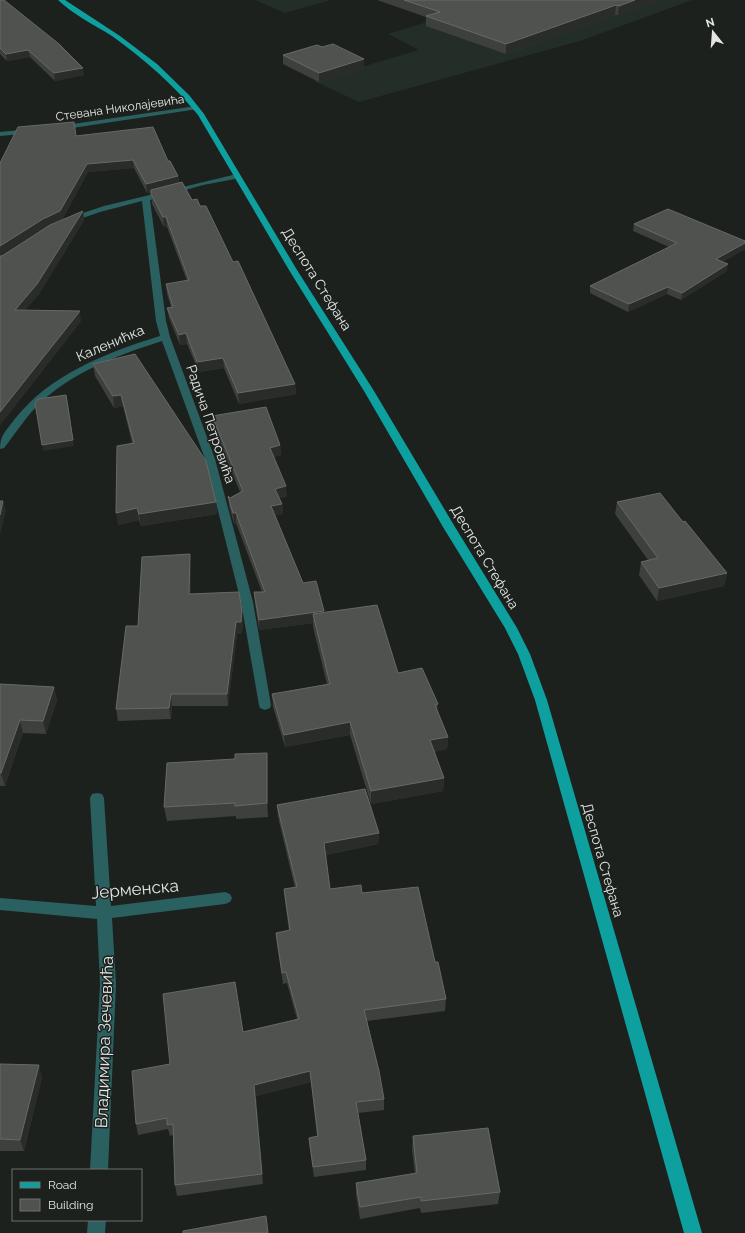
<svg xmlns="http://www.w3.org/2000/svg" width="745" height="1233" viewBox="0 0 745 1233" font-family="Raleway,sans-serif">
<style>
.built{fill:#242e29}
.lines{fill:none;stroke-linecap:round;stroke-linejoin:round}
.minor{fill:#2a605f;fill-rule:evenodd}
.major{fill:#0da09f;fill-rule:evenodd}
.wall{fill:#3e403d}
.shaded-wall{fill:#2a2c29}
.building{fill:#50524f;stroke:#676966}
.labels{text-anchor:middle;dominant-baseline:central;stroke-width:3;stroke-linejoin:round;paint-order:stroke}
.far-street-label{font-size:12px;fill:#e3e6e4;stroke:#1d211e}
.street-label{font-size:14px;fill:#e3e6e4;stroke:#1d211e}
.near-street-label{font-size:17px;fill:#e3e6e4;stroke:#1d211e}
</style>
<rect width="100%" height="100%" fill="#1d211e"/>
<!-- built -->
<path class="built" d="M255,0H331L285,13Z
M498,0H692L580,41L359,102L314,81L419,50L388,34Z"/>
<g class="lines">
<!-- minor -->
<path class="minor" d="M196,106L199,108L198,109L59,130L55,128L59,126Z
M31,129L35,131L34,133L0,136V132Z
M237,174H240V178L203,185L150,200L166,321L170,337L215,459L253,602L271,705L270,708L265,710L260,708L259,705L241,602L205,459L162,341C118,355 72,372 38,405C25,418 15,434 4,448L0,449C0,435 6,431 14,420C50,374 106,353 160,336L156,321L142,201L100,212L68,223L64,221L65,219L104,206Z
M97,793L102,794L104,798L111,906L225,892L230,894L232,898L230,902L225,904L112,918L116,984L108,1170H90L100,984L97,919L0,910V898L96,906L90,798L92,794Z
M88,1220H106L105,1233H87Z"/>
<!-- major -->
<path class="major" d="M58,0H65L120,36L157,64L189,95L204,114L297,270L374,391L455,527L517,628L530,654L547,700L702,1233H684L535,700L518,654L505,628L443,527L364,391L289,270L198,115C173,84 144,59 112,36C96,26 71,13 58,0Z"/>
</g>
<!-- wall -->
<path class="wall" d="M0,0L84,75L55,81L30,57L7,61L0,54Z
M377,0H656V2L618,15H615L506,54L426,26V17Z
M283,55L364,69L319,82L283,64Z
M76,136L168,161L178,176L179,182L192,200L200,206L233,262L295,384L296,394L239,404L224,368L199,372L187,344L180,345L169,318L167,308L171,307L167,294L166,284L187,281L167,227H164L152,204L151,192L147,193L134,168L88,172L62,220L44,228L1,256L83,211L84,220L39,294L25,310L81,321L0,425V163Z
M634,224L745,241V249L722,262L727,271L681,300L667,294L628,312L590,293V286L669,247L633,231Z
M93,364L216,502L217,514L141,526L139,520L118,525L132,443L123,406L114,408L95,376Z
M212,416L280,445L281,455L274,457L287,497L279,498L282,504L283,514L275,515L303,583L324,613L398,673L438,704L437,710L448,737L447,749L434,752L444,778L443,791L371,804L350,735L285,747L273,707L272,694L327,684L313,627V623L259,630L255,603L254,592H262L236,523L234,524L229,506L228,496L230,498L240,492L213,426Z
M617,502L683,522L727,573L724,586L657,601L639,575L641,562L648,560L615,514Z
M191,566V594L243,622L242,633L237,634L228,706H172L171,719L118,721L116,709L138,626Z
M0,684L54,687L57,700L46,734L23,733L5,786H0Z
M268,766V817L236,819V816L167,821L164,807Z
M277,805L379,833L378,844L326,855L330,889L362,893L435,962L446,999L445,1011L367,1021L384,1099V1110L358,1113L366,1160V1170L314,1177L310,1149L309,1138L317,1136L311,1082L256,1096L263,1184L177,1196L175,1185L173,1135L170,1136L168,1129L138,1135L136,1124L170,1064L243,1032L297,1019L287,983L283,984L277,944L276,933L289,931L285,901L284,889L295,888L278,817Z
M0,1064L42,1077L24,1151H0Z
M413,1136L500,1192L498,1204L421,1213L420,1208L360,1219L356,1195V1183L415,1174L412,1149Z"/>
<!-- shaded-wall -->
<path class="shaded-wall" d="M635,0H656V2L618,15L619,6Z
M616,5L615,15L506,54V44Z
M28,50L30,57L7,61L6,54Z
M364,59V69L319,82V73Z
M83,68L84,75L55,81L54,73Z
M133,160L134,168L88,172L62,220L44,228L0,257V246L87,164Z
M178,176L179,185L147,193L146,184Z
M83,211L84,220L39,294L16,320L15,310Z
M163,217H166L167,227H164Z
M745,243V249L714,266L716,259Z
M728,264L727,271L681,300L682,293Z
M668,287L667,294L628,312L629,304Z
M80,311L81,321L0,425V412Z
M186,333L187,344L180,345L179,335Z
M223,358L224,368L199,372L197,362Z
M295,384L296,394L239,404L238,393Z
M121,395L123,406L114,408L113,396Z
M68,402L74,446L43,451L42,445Z
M280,445L281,455L271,458L270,448Z
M286,486L287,497L275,499V489Z
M3,501L6,511L0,534V515Z
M216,502L217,514L141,526L139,514Z
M282,504L283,514L272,516L271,506Z
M137,508L139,520L118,525L116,513Z
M233,513H236V523L234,524Z
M190,554L191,566V605L189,594Z
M727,573L724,586L657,601L659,588Z
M242,611L243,622L242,633L237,634L228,706L227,694L236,622Z
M324,611L325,621L313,614V623L259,630V620Z
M54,687L57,700L46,734L43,721Z
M171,694L172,706L171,719L169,708Z
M20,720L23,733L5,786L1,773Z
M350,722V735L285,747L284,735Z
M448,737L447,749L429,753L430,740Z
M267,753L268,766V817L267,803Z
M444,778L443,791L371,804V791Z
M379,833L378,844L325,855L324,843Z
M39,1065L42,1077L24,1151L20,1140Z
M310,1071L311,1082L256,1096L263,1184L254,1085Z"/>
<!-- building -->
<path class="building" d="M0,0H4L59,44L83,68L54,73L28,50L6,54L0,48Z
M404,0H635L619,6L616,5L506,44L426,16L440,12Z
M333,44L364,59L319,73L283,55L317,45L322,47Z
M74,122L76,136L153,127L168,161H170L178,176L146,184L133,160L87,164L60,211L43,219L0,246V163L18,127Z
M182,182L192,200L197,199L200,206H206L233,262L238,261L295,384L238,393L223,358L197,362L186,333L179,335L167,308L173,307L166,284L189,280L166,217H163L151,194V190Z
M668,209L745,241V243L716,259L728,264L682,293L668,287L629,304L590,286L677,243L634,224Z
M83,211L37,284L15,310L80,311L0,412V256H2L50,225Z
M135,354L206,461L216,502L139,514L137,508L116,513L117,446L134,443L121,395L113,396L93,364Z
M66,395L73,440L42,445L35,403L38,399Z
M266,407L280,445L270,448L286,486L275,489L282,504L271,506L303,583L316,581L324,611L259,620L254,592H265L236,513H233L228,496L230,498L243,491L212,416Z
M660,493L683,522L685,521L727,573L659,588L641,562L658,558L617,502Z
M0,501H3L0,515Z
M190,554L189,594L239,592L242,611L241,622H236L227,694H171L169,708L116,709L126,626H138L142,557Z
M377,605L398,673L422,668L438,704L435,705L448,737L430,740L444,778L371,791L350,722L284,735L272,694L330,684L313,614Z
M0,684L54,687L43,721L20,720L1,773H0Z
M267,753V803L235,806V803L164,807L167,763L235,759V754Z
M365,789L379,833L324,843L330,889L361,885L362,893L418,887L435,962H438L446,999L364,1010L379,1071L384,1099L356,1102L366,1160L313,1167L309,1138L318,1136L310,1071L254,1085L262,1174L175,1185L173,1124L167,1125V1118L136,1124L132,1071L170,1064L163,994L235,982L243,1032L299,1019L286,972L282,973L276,933L290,930L284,889L297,887L277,805Z
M0,1064L39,1065L20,1140L0,1139Z
M488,1128L500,1192L421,1201V1197L360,1207L356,1183L417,1173L413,1136Z
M266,1216L268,1233H183V1231Z"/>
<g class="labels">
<!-- far-street labels -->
<g class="far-street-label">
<text transform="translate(120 108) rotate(-8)">Стевана Николајевића</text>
</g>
<!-- street labels -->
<g class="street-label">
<text transform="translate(317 279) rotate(58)">Деспота Стефана</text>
<text transform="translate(110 343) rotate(-23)">Каленићка</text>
<text transform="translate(211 424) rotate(71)">Радича Петровића</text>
<text transform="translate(485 557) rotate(59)">Деспота Стефана</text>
<text transform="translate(603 860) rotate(74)">Деспота Стефана</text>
</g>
<!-- near-street labels -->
<g class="near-street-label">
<text transform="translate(135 889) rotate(-5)">Јерменска</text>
<text transform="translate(104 1042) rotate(-88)">Владимира Зечевића</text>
</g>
</g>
<!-- legend -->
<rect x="12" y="1169" width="130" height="52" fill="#1d211e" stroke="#6c706d"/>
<rect x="20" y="1182" width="20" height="6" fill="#0da09f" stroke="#6c706d"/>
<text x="48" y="1189" font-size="12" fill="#e3e6e4">Road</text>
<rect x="20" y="1199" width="20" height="12" fill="#50524f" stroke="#6c706d"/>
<text x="48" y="1209" font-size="12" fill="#e3e6e4">Building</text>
<!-- north arrow -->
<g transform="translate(713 32) rotate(343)" stroke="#1d211e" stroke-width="3" paint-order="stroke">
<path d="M0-3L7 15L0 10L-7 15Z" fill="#e3e6e4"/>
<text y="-6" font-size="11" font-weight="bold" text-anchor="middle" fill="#e3e6e4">N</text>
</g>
</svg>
